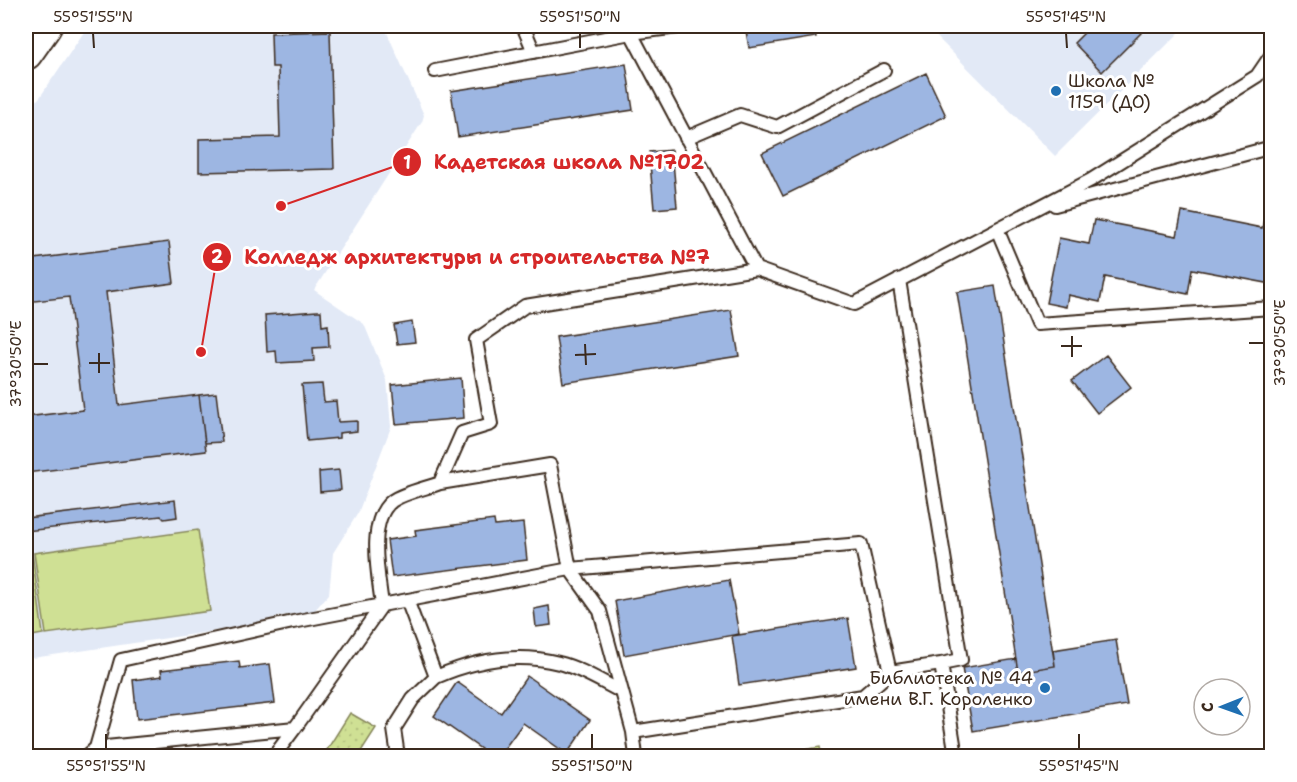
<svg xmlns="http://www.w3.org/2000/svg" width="1297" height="782" viewBox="0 0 1297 782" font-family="'Shantell Sans',sans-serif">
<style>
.built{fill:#e2e9f6}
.grass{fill:url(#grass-dots);stroke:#858559;stroke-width:1.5}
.garden{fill:#cfe094;stroke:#858559;stroke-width:1.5}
.building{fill:#9db6e2;stroke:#3b2a1e;stroke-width:1.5}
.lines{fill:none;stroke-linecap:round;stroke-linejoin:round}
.service-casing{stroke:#3b2a1e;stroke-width:16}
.tertiary-casing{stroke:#3b2a1e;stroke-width:36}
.service{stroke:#fff;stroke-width:12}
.tertiary{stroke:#fff;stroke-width:32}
.ticks{fill:none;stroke:#3b2a1e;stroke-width:2}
.poi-dot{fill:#1f6fb2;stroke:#fff;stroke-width:2}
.labels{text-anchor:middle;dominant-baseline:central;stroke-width:6;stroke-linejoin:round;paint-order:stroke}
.poi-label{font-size:18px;fill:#3b2a1e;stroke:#fff;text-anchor:start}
.leader{fill:none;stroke:#d62828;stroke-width:2}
.callout-dot{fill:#d62828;stroke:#fff;stroke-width:2}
.mark-label{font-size:18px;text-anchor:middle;font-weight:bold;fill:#fff}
.callout-label{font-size:20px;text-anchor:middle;font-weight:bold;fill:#d62828;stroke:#fff;stroke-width:6;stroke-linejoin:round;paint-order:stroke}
.neatline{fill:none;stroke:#3b2a1e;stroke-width:2}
.ticks-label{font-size:15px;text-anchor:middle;fill:#3b2a1e}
</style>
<defs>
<pattern id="grass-dots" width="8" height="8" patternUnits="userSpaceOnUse" patternTransform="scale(1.5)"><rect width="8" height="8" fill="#cfe094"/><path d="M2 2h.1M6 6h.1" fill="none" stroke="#b3c07f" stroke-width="1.8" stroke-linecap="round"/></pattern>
</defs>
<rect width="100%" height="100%" fill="#fff"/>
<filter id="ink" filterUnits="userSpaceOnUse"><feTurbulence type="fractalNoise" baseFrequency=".0167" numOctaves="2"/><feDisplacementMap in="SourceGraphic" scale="12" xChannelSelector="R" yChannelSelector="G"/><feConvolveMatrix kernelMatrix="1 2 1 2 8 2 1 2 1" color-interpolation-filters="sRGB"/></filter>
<g filter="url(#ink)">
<!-- built -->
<path class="built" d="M88,26H384L424,115L422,122L314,290L364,324L387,380L391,427L358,513L333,553L329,594L314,611L280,616L242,627L26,659V112L40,97Z
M926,26H1186L1055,156Z"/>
<!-- grass -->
<path class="grass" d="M350,713L376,728L358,756H323Z"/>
<!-- garden -->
<path class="garden" d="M198,530L210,611L46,634L34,553Z
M32,553L43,634L26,637V554Z
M820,747L822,756H767Z"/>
<!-- building -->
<path class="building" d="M745,26H814L816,37L749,48Z
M1091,26H1148L1102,72L1074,43Z
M330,31L334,169L199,172V139L280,137L278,67H272L271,33Z
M626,64L633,110L458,137L451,91Z
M926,73L946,116L783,196L762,153Z
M672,150L677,207L654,209L649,152Z
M1267,205L1272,206V284L1192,269L1188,294L1105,277L1100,302L1068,295L1066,307L1046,303L1059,238L1089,244L1094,220L1177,236L1182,212L1262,228Z
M169,242L174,283L106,292L119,405L199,395L206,451L26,473V417L83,410L69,297L26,302V260Z
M995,286L1055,666L1018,672L957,292Z
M731,310L739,356L563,383L556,337Z
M317,311H321L322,326L328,325L329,347L313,348L314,361L277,363L276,351L267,352L265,315Z
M412,322L415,342L397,344L394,325Z
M1106,355L1131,387L1097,413L1072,381Z
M461,378L464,418L396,424L392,385Z
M322,384L324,402L336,401L338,422L357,421V431L339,433V438L307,441L302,385Z
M216,393L222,442L205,443L199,395Z
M339,470L341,490L320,492L319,472Z
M175,500L177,517L164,519L161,516L26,531V518Z
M494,520L495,526L523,523L527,560L392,577L387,540L416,536L415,530Z
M729,580L739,634L624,655L615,601Z
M549,606L551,625L536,627L534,609Z
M848,618L856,667L739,685L732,636Z
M1116,640L1127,705L973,731L962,668L1016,659L1018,672L1055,666L1053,650Z
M239,661L240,668L270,664L275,703L137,719L133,680L162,676L161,670Z
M527,676L590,720L567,754L523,723L499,756H491L434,716L457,682L501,713Z"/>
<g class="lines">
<defs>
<path id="service" d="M523,26L534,52
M631,33L686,26
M435,71L631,33L756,269
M686,138L740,115L777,127L884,70
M1055,205L1272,147
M997,229L1037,324L1272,308
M899,280L961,660L941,664
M436,677C475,660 517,652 559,663C580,668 602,682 622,692
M633,732L863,696L890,672
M96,748L295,728L382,605C379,578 366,521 392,501C403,493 427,488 440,483
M87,756L96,748L121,660L293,622L570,569L861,544L890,672L941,664L956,756
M274,756L295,728
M398,756L394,729L413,699L436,677L407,600
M636,756L633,732L600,611L570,569L550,465L440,483L462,433L491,424L476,340L525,306L756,269L854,304L1091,180L1257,76L1272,54"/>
<path id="tertiary" d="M26,53L45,26"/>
</defs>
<!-- service casing -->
<use href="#service" class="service-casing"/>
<!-- tertiary casing -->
<use href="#tertiary" class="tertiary-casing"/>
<!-- service -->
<use href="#service" class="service"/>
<!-- tertiary -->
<use href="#tertiary" class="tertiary"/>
</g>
</g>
<!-- ticks -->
<path class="ticks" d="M93,33L94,48M580,33V48M1066,33L1067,48M1072,336V357M1249,343H1264M585,344L586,365M1061,346H1082M99,353V373M575,355L596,354M89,363H110M33,364H48M106,734V749M592,734V749M1079,734V749"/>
<!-- markers -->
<g class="poi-dot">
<circle cx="1056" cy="91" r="6"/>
<circle cx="1045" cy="688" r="6"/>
</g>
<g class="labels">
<!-- poi labels -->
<g class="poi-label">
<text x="1068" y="81">Школа №<tspan x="1068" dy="21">1159 (ДО)</tspan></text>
<text x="1033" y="678" text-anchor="end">Библиотека № 44<tspan x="1033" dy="21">имени В.Г. Короленко</tspan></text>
</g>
</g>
<!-- callouts -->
<path class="leader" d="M281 206L407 162M201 352L217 257"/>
<g class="callout-dot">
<circle cx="281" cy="206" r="6"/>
<circle cx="201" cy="352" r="6"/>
<circle cx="407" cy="162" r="15"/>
<circle cx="217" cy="257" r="15"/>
</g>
<g class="mark-label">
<text x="407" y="169">1</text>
<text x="217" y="263">2</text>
</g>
<g class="callout-label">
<text x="569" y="169">Кадетская школа №1702</text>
<text x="477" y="264">Колледж архитектуры и строительства №7</text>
</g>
<!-- margin -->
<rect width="1297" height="782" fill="none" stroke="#fff" stroke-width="66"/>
<!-- north arrow -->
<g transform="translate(1222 707) rotate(269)"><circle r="28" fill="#ffffff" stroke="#b1aaa5" stroke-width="1.5"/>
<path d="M0-4.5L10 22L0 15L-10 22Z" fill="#1f6fb2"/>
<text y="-9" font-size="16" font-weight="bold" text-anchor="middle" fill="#3b2a1e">С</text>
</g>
<rect x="33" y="33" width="1231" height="716" class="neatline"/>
<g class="ticks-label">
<text x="93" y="22">55°51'55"N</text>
<text x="580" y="22">55°51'50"N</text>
<text x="1066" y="22">55°51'45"N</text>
<text transform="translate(1280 343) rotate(-90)" y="5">37°30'50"E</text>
<text transform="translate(16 364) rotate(-90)" y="5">37°30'50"E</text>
<text x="106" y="771">55°51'55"N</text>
<text x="592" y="771">55°51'50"N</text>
<text x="1079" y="771">55°51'45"N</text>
</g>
</svg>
